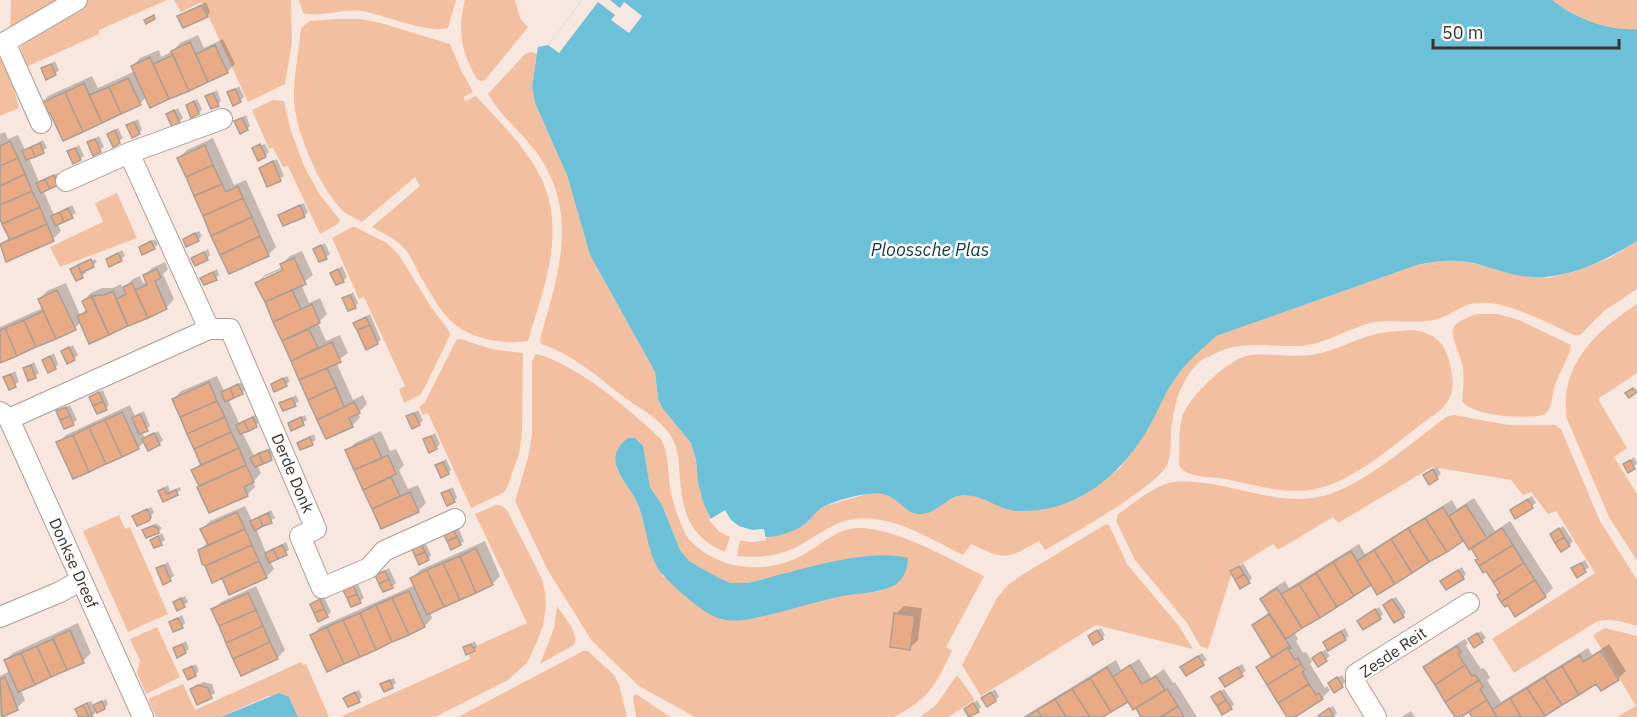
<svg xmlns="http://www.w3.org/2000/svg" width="1637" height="717" viewBox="0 0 1637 717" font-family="'IBM Plex Sans',sans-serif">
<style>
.green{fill:#f2c0a1;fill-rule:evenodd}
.water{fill:#6cc1d9}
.pier{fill:#f7e7de}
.shadow{fill:#0003;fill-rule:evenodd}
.building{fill:#e8ab85;stroke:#ac9d95;stroke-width:1.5}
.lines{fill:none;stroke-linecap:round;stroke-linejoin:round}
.street-casing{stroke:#ab9d94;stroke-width:22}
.street{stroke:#fff;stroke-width:20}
.labels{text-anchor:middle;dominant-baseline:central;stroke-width:5;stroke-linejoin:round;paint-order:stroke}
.street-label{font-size:16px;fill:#39332f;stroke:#fff}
.water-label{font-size:18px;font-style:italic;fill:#103843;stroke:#fff}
</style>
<rect width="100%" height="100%" fill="#f7e7de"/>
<!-- green -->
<path class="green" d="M11,0H64L10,30Z
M88,0H167L99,30V34L24,68L20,42Z
M174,0H291L292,42L285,84L248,102L202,2L181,12Z
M299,0H456L448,28C429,34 384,15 362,11C344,8 318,18 303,13Z
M465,0H515L520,18L528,27L485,80L480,81L477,79C461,53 457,29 465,0Z
M1552,0H1637V29C1607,31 1575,18 1552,0Z
M335,19H360L381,23L450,44L460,68L473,92L464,97L465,101L476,96C492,114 511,132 525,152C573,214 548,274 528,341C502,345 466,339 447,317C437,306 430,292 422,279C416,269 411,255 403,247C394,238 383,233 372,227L420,186L415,177L362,222C356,218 347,215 342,210C319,186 297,135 294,102C293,78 299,52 301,28L310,21Z
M531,52L537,54L532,86L535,103L567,175L590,255L655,372L658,399L663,409L691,443L696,460L698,483L704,505L711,519L709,520L720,532L730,537L725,552C692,538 683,516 680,480C679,465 679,449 671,436C661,420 640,408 625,398C598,377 574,355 541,344L540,339C557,279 578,220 543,162C528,137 502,119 488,94L525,54Z
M5,55L19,108L0,116V59Z
M273,100L284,101L291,131L304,166L320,195L340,220L338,224L320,234L288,166L283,167L273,148L269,149L252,110Z
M117,193L137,238L60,267L50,247L103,222L95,203Z
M352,227H355L387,243L399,255L431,307L449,331L450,335L424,389L420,395L404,403L399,389L405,386L364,297L359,299L332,238Z
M1637,241V289L1604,311L1580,335H1574C1545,323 1509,300 1476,303C1464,304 1454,313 1443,317C1419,327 1391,317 1367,324C1343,331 1323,345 1298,346C1269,347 1241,340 1214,354C1209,357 1202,359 1198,363C1179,382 1173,408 1171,434C1171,444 1171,455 1167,465C1156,487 1070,536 1045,550L1039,541C1006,560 1005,560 971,544L963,555C930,539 892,514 854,519C830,522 813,540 792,549C774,557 756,558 737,556L740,540L752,542L766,540V538L790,532L805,524L815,512L825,506L870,493L884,494L897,500L906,509L932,511L945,502L958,496L972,495L986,499L1003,507L1079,498L1120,468L1150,425L1159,405L1175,378L1192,357L1215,336L1417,265L1440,261H1460L1548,278L1576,271L1610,258Z
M1637,304V373L1598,399L1627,448L1614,457L1637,494V561L1609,517L1567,419C1558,366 1596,331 1637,304Z
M1477,314H1497L1519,320L1571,345C1569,360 1557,374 1554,389C1551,399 1553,408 1544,415C1527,419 1473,417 1462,401C1463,389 1465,376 1462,364C1454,335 1440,326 1477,314Z
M1415,330C1432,334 1442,339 1448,357C1452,370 1456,389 1448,401C1442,411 1429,418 1420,425C1390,448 1357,478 1320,488C1289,496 1255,485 1225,479C1211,476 1186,479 1179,465C1180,450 1178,432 1182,418C1187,398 1231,356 1251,355C1275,353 1298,359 1321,353C1337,349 1353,341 1369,336C1384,331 1399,331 1415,330Z
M457,339H461L491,349L523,353L522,433L519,454L507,488L503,493L471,508L428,413L423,415L419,407L425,402Z
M536,354C577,364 630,410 661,439C669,454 668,471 670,487C672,499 676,511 680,522C683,528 685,534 688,538C715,569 760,575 797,558C817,549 834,529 857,528C896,527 949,559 984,576L946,647L952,651C934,687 931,697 894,717H695L675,706L639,686L592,641L547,569L515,501L528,458L532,434V361ZM645,460L650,487L662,505L680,550L689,561L719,578L731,583H747L871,556L879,591L840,596L663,577L637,502L616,467Z
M1454,415L1508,425H1555L1561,429L1600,521L1637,580V626C1623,622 1610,617 1596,622L1514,673L1492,639L1595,573L1556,511L1548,514L1531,492L1523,495L1511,480L1432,467L1338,523L1333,517L1278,550L1273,544L1229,571L1231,575L1208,649L1200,646L1187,623L1135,560L1116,521L1118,514C1135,503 1153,486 1173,482C1184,480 1195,482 1205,483C1243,488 1285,506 1323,496C1361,487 1414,441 1446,417Z
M496,505L502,506L507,510L542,579L545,592L546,606L543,626L536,644L527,663L508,680L435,717H340L470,659L467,650L527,623L475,514Z
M119,515L125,529L130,527L168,614L128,632L83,531Z
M1106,524L1109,525L1127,564L1179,626L1193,649L1096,625L981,696L962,665L997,598L1008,585L1022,575Z
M557,606C563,616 580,633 574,645L540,664L554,628Z
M157,627L180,677L146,694L137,673L140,661L130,639Z
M1605,628L1637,636V717H1617L1636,706L1593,635Z
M583,651H588L614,675L619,684L627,717H458Z
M301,662L303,665L306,664L329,717H298L289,697L268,696L221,717H156L148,699L183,684L195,710Z
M957,675L975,700L948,717H920L936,705Z
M636,694L669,716L671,717H636L633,697Z"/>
<!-- water -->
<path class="water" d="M582,0H1552C1575,18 1607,31 1637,29V241C1601,263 1560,284 1516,275C1497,271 1478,262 1458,261C1444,260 1431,262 1417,265L1216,336C1201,350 1186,362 1175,379C1164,394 1158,411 1149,427C1122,474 1077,513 1019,511C997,511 981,491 958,496C944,500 932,517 917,514C900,511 897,490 869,494C855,495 838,500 825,506C816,510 812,518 805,524C796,531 778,537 767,537C756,538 723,523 711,519L704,505L698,483L696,460L691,443L663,409L658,399L655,372L590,255L567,175L535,103L532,86L538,47L548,45Z
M628,438H635L643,446L650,487L662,505L680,550L689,561L719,578L731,583H747C792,573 865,547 908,558C908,568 904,579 895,585C877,594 856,593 837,597C806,604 775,615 744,620C734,621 723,621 713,616C700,610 662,578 656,565C646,545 646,521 636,500C624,478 601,459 628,438Z
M279,693L289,697L298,717H221Z"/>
<!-- pier -->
<path class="pier" d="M582,0H610L620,8L624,2L642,16L629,33L611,20L615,15L598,2L559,53L548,45Z
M725,510L731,520L739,526L752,530L764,529L766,540L752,542L739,540L720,532L709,520Z"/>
<!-- shadow -->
<path class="shadow" d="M206,2L210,12L207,16H179Z
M198,35L204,48L223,39L235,64L227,72L150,106L146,97L140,104L51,111L41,104L48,96L92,76L98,88L135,71L133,66L140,58L159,50L161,57L173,51L180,43Z
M55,61L59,70L55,74L43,69Z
M239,86L244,97L240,101L229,93Z
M217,90L221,101L218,104L207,96Z
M197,99L202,109L199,113L187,105Z
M178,108L183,118L179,122L168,114Z
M246,115L250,126L247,129L235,122Z
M138,119L142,130L139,133L128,125Z
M118,128L123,138L113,145L108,134Z
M5,132L8,139L18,135L25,150L43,140L47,148L29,158L39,182L58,173L61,180L43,190L54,215L72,205L76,213L57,223L61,231L53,239L7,260L0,245L10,237L0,215V134Z
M99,136L104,147L94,153L89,142Z
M213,138L234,185L246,180L276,247L268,255L179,158L187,150Z
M265,144L269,152L265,156L254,148Z
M79,145L84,156L80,159L69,151Z
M277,159L284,176L268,185L260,168Z
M304,203L308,212L304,216L280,215L283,212Z
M199,231L202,236L198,240L184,239Z
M155,239L158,244L154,248L141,247Z
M325,243L330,254L326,257L315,249Z
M208,249L210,255L207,259L193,258Z
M122,250L125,256L121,259H107Z
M302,251L313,275L301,284L309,303L320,298L327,314L318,323L326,341L340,335L348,353L336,362L353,400L363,395L367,404L358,413L360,417L353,425L327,437L257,283L265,275L283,267L282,264L290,256ZM289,266L290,269L264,280V277Z
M95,259L97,262L85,270L86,273L77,279L72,269Z
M165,262L168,269L163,274L174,299L167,307L90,342L81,322L75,328L0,362V327L43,308L39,299L47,291L66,283L80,315L87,309L83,301L91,293L102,288H113L121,284L123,289L133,279L140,276L143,283L147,282L145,275L152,268Z
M342,266L347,277L343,281L332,273Z
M217,269L219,275L216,278H202Z
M353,292L358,303L355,307L344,299Z
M370,314L381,340L377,343L355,323Z
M73,345L78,355L74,359L63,351Z
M54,353L58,364L55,368L44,360Z
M34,362L39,373L29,379L24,369Z
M15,371L19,382L10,388L5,377Z
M217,376L224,391L242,382L246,390L228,399L239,423L257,414L260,422L242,432L254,456L272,447L275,455L257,465L261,473L253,482L255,487L247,495L210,511L193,470L202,462L174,399L181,391Z
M287,376L290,381L286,385L272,384Z
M103,390L109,405L106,408L91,397Z
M296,395L299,401L295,404H281Z
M70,405L77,420L73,423L58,412Z
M130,405L135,416L144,411L150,426L142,432L145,438L158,431L163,440L159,444L145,441L138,448L58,443L66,435Z
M418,410L423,420L419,424L408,417Z
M305,415L307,420L292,429L290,423Z
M381,431L390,451L396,449L404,465L399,470L408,489L418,485L426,503L418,511L382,527L347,451L355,443Z
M435,433L440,444L436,448L425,440Z
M314,434L316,440L301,449L299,443Z
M1634,457L1637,463L1634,467L1625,464Z
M446,459L451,470L448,473L436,465Z
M1437,467L1441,474L1430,483L1429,472Z
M168,485L170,491L180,487L181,490L164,500L160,491Z
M453,487L457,498L454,501L443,493Z
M1532,496L1536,503L1516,517L1515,507Z
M1474,498L1495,531L1510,521L1553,588L1545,596L1502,593L1480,558L1464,539L1377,593L1372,583L1294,632L1298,639L1296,641L1303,653L1306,652L1312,661L1310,664L1317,675L1325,688L1327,686L1330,690L1322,698L1289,717L1258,667L1273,656L1254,625L1269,612L1261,599L1269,591L1285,581L1289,588L1359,544L1365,554L1452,500L1457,509Z
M245,506L252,521L271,510L275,518L256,528L266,553L286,542L289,550L270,561L274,569L266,577L223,576L213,581L199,553V551L208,542L202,529L210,521Z
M151,507L154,512L148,520L134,516Z
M156,523L162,528L159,531L144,530Z
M457,525L464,541L460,544L445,533Z
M1563,526L1573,541L1569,545L1552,534Z
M162,533L165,540L161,543L152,540Z
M424,540L431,555L428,559L413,547Z
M485,541L500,576L492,584L430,612L432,618L425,626L312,635L320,627L415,585L412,578L420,570Z
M1585,560L1589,567L1578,576L1577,565Z
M168,562L174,576L164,583L158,569Z
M1243,563L1252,578L1249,582L1232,572Z
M1462,567L1466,574L1463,578H1445Z
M389,568L396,583L392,587L377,575Z
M357,582L364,598L360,601L345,590Z
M256,586L285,650L277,658L213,610L221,602Z
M185,596L188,602L178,609L175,602Z
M324,597L331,612L327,616L312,604Z
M1396,597L1406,612L1403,616L1389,601Z
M904,606L922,608L918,640L910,648L896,614Z
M1379,607L1383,614L1380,618H1362Z
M182,615L185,623L182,627L171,622Z
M78,623L91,653L83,661L20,689L25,700L17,708L0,716V676L10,671L5,661L13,653Z
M1101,628L1105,635L1102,638L1093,633Z
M1345,628L1349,636L1326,651L1330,656L1318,665V654L1328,648V639Z
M1481,631L1486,638L1482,641L1473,636Z
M1465,639L1468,643L1466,646L1481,669L1483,668L1487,672L1490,678L1487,680L1501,702L1588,648L1592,655L1609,644L1626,671L1618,679L1597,682L1540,717H1474L1470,710L1456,717L1425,667L1433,659Z
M186,641L189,649L185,652L175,648Z
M475,641L477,646L474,650L465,648Z
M1202,653L1207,660L1187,674L1186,664Z
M1139,659L1151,678L1164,669L1173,683L1175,682L1197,717H1143L1136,706L1129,699L1100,717H1023L1116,660L1121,670Z
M196,664L199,671L195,675L185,670Z
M1242,664L1246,671L1226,685L1221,678Z
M1342,675L1346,682L1335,691L1334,680Z
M394,678L396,683L392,686L382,684Z
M203,682L212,684L215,693L198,703L192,689Z
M995,689L999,697L995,700L983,698Z
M1224,689L1234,704L1231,708L1217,693Z
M359,690L362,697L359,700L345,698Z
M106,699L108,704L105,708L96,712L91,717H80L77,709L81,705L91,701L94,707Z
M977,700L981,707L978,711L966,709Z
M1333,706L1337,713L1333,717H1316Z
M1411,711L1415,717H1402L1403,716Z"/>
<!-- building -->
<path class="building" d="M202,5L208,17L183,28L177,16Z
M154,15L155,19L146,24L144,20Z
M190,42L208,82L189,91L171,51Z
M215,45L228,73L208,82L196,54Z
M173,55L189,91L169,99L153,64Z
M150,57L169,99L150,108L131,66Z
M51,64L56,75L46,80L41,68Z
M128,78L141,105L121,114L109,87Z
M84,83L102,123L83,132L65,92Z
M109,87L121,114L102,123L89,95Z
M235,89L241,102L233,106L227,92Z
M65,92L83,132L63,141L50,113L44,115L39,104Z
M213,93L219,106L211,109L205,96Z
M194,101L199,114L191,118L186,105Z
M174,110L180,123L172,127L166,114Z
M242,118L248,130L240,134L234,121Z
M134,122L140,134L132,138L126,125Z
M115,130L120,143L113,147L107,134Z
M95,139L101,152L93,156L87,142Z
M10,141L18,158L0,166V146Z
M40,143L44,153L35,157L31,147Z
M260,144L266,157L258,161L252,148Z
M205,145L213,165L186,177L177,158Z
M31,147L35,157L26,160L22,151Z
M75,148L81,160L73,164L67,151Z
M18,158L25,174L0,186V166Z
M273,161L281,181L267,187L259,168Z
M213,165L222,184L194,196L186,177Z
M25,174L32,191L0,205V186Z
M54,175L58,185L50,189L45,179Z
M45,179L50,189L41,193L36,183Z
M222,184L226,192L238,186L243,198L203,216L194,196Z
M32,191L40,207L2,224L0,219V205Z
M243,198L252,217L211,236L203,216Z
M300,205L305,217L283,226L278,215Z
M40,207L47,224L10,240L2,224Z
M68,208L73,218L64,222L60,212Z
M60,212L64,222L55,226L51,216Z
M252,217L260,236L220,255L211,236Z
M47,224L54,241L6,262L0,244Z
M195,233L199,241L186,247L183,239Z
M260,236L269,256L229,274L220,255Z
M151,241L155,249L142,255L139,247Z
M321,245L327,259L319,262L313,249Z
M204,252L208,260L195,266L191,258Z
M118,253L122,261L109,267L106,259Z
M294,258L306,284L265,302L255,283L283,270L280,264Z
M91,259L94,267L81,273L78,265Z
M78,265L83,278L76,281L70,269Z
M157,269L161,278L155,281L167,309L148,318L135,290L147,285L143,275Z
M338,269L344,282L336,285L330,273Z
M213,272L217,280L204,285L200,278Z
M132,283L148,318L128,326L116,299L126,294L123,287Z
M57,290L76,330L56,339L38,299Z
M292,290L301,309L273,322L265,302Z
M113,291L128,326L109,335L91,296L104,295Z
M350,295L356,308L348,311L342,298Z
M92,296L109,335L89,344L77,316L87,312L82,301Z
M312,304L320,323L282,341L273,322Z
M43,311L56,339L36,347L24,320Z
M366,317L370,325L357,330L353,323Z
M24,320L36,347L17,356L5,328Z
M370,325L378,344L366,350L357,330Z
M5,328L17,356L0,363V330Z
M309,329L318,348L291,361L282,341Z
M332,342L341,362L299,380L291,361Z
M69,347L75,360L67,364L61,351Z
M50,356L56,369L48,373L42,360Z
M31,365L36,378L28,381L23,368Z
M327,368L336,387L308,400L299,380Z
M11,374L16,387L9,390L3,377Z
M283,378L287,386L274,392L271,384Z
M209,382L217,401L180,417L172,399Z
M238,384L243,394L234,398L230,388Z
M336,387L344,407L317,420L308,400Z
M230,388L234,398L225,402L221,392Z
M1633,388L1637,392L1629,398L1625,393Z
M99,392L103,401L93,406L89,397Z
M292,398L296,406L283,411L279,403Z
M103,401L107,410L97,414L93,406Z
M217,401L225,417L187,434L180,417Z
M354,402L360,413L349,418L353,427L326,439L317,420Z
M66,407L70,416L60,420L56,411Z
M122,412L139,449L122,457L105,420Z
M414,413L420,425L412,429L406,416Z
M140,414L148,431L139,434L132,418Z
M70,416L74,425L64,429L60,420Z
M225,417L231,432L194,449L187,434Z
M253,417L257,427L249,431L244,421Z
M301,417L304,425L291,431L288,423Z
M105,420L122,457L106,464L89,427Z
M244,421L249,431L240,434L236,425Z
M89,427L106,464L89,472L73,435Z
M231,432L239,448L201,465L194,449Z
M154,433L160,445L148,451L142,439Z
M73,435L89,472L73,479L56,442Z
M431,436L437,449L429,453L423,439Z
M310,437L313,445L300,450L297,443Z
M373,438L382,458L354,470L345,450Z
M239,448L246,465L199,486L191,470Z
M268,450L272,460L263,464L259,453Z
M259,453L263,464L255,467L250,458Z
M388,455L396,474L363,490L354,470Z
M1630,460L1635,469L1628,473L1623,464Z
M443,462L449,474L441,478L435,465Z
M246,465L254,482L244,487L248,496L209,513L197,487Z
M1433,469L1438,479L1429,485L1423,475Z
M391,477L400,496L372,509L363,490Z
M164,488L167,494L176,490L178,495L163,502L158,491Z
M449,490L455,502L447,506L441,493Z
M410,492L419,512L381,529L372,509Z
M1528,499L1533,508L1515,519L1510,510Z
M1466,505L1487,538L1469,550L1449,516Z
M1443,507L1463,541L1447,552L1425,518Z
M147,509L151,517L149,521L137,526L132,516Z
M237,512L245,529L208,545L200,529Z
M268,513L272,523L263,526L259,517Z
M259,517L263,526L255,531L250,521Z
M1425,518L1447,552L1429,562L1408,528Z
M152,526L158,528L159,533L146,538L142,530Z
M453,528L457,537L447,541L443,533Z
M1408,528L1429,562L1412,573L1391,539Z
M1502,528L1513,545L1479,566L1475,560L1478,559L1471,548Z
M1559,528L1564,537L1555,543L1550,534Z
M245,529L252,545L205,566L202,564L198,550Z
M158,536L162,545L154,548L150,540Z
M457,537L461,545L451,550L447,541Z
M1564,537L1570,546L1561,552L1555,543Z
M1391,539L1412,573L1395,584L1374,550Z
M421,543L425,552L415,556L411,547Z
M252,545L259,561L212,583L205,566Z
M282,545L287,555L278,559L273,549Z
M1513,545L1524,563L1493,582L1486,571L1483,573L1479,566Z
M476,548L493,585L476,593L460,556Z
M273,549L278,559L269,563L265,553Z
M1374,550L1395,584L1377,595L1357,561Z
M1351,551L1371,585L1354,596L1333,562Z
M425,552L429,560L419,565L415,556Z
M460,556L476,593L460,600L443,563Z
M259,561L267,578L229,595L222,578Z
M1333,562L1354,596L1337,607L1316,573Z
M443,563L460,600L444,607L427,570Z
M1524,563L1535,580L1501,602L1497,595L1500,593L1493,582Z
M1581,563L1586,572L1577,578L1571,568Z
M164,565L171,581L163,585L156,568Z
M1239,566L1244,574L1235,580L1230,571Z
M427,570L444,607L427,615L410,578Z
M1458,570L1464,579L1446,590L1440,581Z
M385,571L389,579L379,584L375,575Z
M1316,573L1337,607L1320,618L1299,584Z
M1244,574L1250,583L1240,589L1235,580Z
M389,579L393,588L383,592L379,584Z
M1535,580L1546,597L1515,617L1508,605L1505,607L1501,602Z
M1299,584L1320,618L1302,628L1281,594Z
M353,585L357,594L347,598L343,590Z
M1277,588L1302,628L1286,639L1260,599Z
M409,591L425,627L409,635L392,598Z
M248,593L256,610L219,626L211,609Z
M357,594L361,603L351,607L347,598Z
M181,598L185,607L177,611L173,602Z
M392,598L409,635L392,642L376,605Z
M320,599L324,609L314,613L310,604Z
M1392,599L1404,617L1394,623L1383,605Z
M376,605L392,642L376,650L360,613Z
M324,609L328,617L318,622L314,613Z
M1375,609L1381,619L1363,630L1357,621Z
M256,610L263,626L226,643L219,626Z
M360,613L376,650L360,657L343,620Z
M894,613L915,616L910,650L890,647Z
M1269,614L1290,646L1272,658L1252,625Z
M178,618L183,628L173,632L169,622Z
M343,620L360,657L344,664L327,627Z
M263,626L270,642L233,659L226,643Z
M327,627L344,664L327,672L310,635Z
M70,630L84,663L67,670L53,638Z
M1097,630L1103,639L1093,645L1088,636Z
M1341,631L1346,640L1328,651L1323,642Z
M1477,633L1483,642L1474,648L1468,639Z
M53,639L67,670L51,677L37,646Z
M270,642L278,659L241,676L233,659Z
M182,644L186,653L177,658L173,648Z
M471,644L475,651L466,655L463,647Z
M37,646L51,677L35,685L21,653Z
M1290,646L1291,648L1288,649L1295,660L1298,658L1301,664L1267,685L1256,667Z
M1457,646L1461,652L1458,654L1465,665L1435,685L1423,667Z
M1601,651L1619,680L1601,691L1596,684L1579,695L1562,666L1580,655L1583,662Z
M1321,652L1327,661L1318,667L1312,658Z
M21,653L35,685L18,692L4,660Z
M1198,656L1204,665L1186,676L1180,667Z
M1301,664L1305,670L1302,672L1309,684L1278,703L1267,685Z
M1130,665L1142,684L1156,676L1165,690L1133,710L1113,677Z
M1465,665L1472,676L1475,675L1479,680L1445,702L1435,685Z
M192,666L196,676L188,680L183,670Z
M1562,666L1579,695L1562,705L1544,677Z
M1107,667L1128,702L1111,712L1090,678Z
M1238,667L1243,676L1225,687L1219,678Z
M5,677L18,710L2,717L0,679Z
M1337,677L1343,687L1334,693L1328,683Z
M1544,677L1562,705L1545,716L1527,688Z
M1090,678L1111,712L1103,717H1090L1072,689Z
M390,680L393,688L384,692L380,684Z
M1479,680L1483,687L1480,689L1487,700L1461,717H1455L1445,702Z
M1309,684L1316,695L1319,693L1323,699L1295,717H1287L1278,703Z
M198,685L208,688L212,698L197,705L190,689Z
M1527,688L1545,716L1543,717H1521L1510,698Z
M1072,689L1090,717H1066L1055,699Z
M1167,689L1178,706L1161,717H1141L1136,708Z
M1220,691L1226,700L1217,706L1211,697Z
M355,692L360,702L348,707L343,698Z
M991,692L996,701L987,707L981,698Z
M1510,698L1521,717H1497L1492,710Z
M1055,699L1066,717H1042L1037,710Z
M1226,700L1232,709L1222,715L1217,706Z
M1487,700L1497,717H1472L1469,712Z
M102,701L105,709L97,713L93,705Z
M87,703L93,717H89L83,705Z
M973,703L979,712L969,717L964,709Z
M83,705L89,717H79L75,709Z
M1178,706L1184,717H1161Z
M1329,708L1334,717H1321L1319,715Z
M1037,710L1042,717H1026Z"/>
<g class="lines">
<defs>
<path id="street" d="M5,42L41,123
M0,45L77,0
M129,153L209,329H230L316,529L300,536L322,588L369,568L384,551L455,519
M66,181L129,153L222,119
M0,412L9,419L143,717
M9,419L209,329
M0,617L60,592L81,580
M1376,717L1356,684V674L1469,603"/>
</defs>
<!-- street casing -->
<use href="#street" class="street-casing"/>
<!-- street -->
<use href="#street" class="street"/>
</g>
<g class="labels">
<!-- street labels -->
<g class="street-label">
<text transform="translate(293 473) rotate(67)">Derde Donk</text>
<text transform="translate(74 563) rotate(66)">Donkse Dreef</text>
<text transform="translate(1393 652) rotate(-34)">Zesde Reit</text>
</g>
<!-- water labels -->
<g class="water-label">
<text x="930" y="249">Ploossche Plas</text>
</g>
</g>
<!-- scale -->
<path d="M1433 39v9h186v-9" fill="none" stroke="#39332f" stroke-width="3"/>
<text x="1442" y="39" font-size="18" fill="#39332f" stroke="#ffffff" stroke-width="4.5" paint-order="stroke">50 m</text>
</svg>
